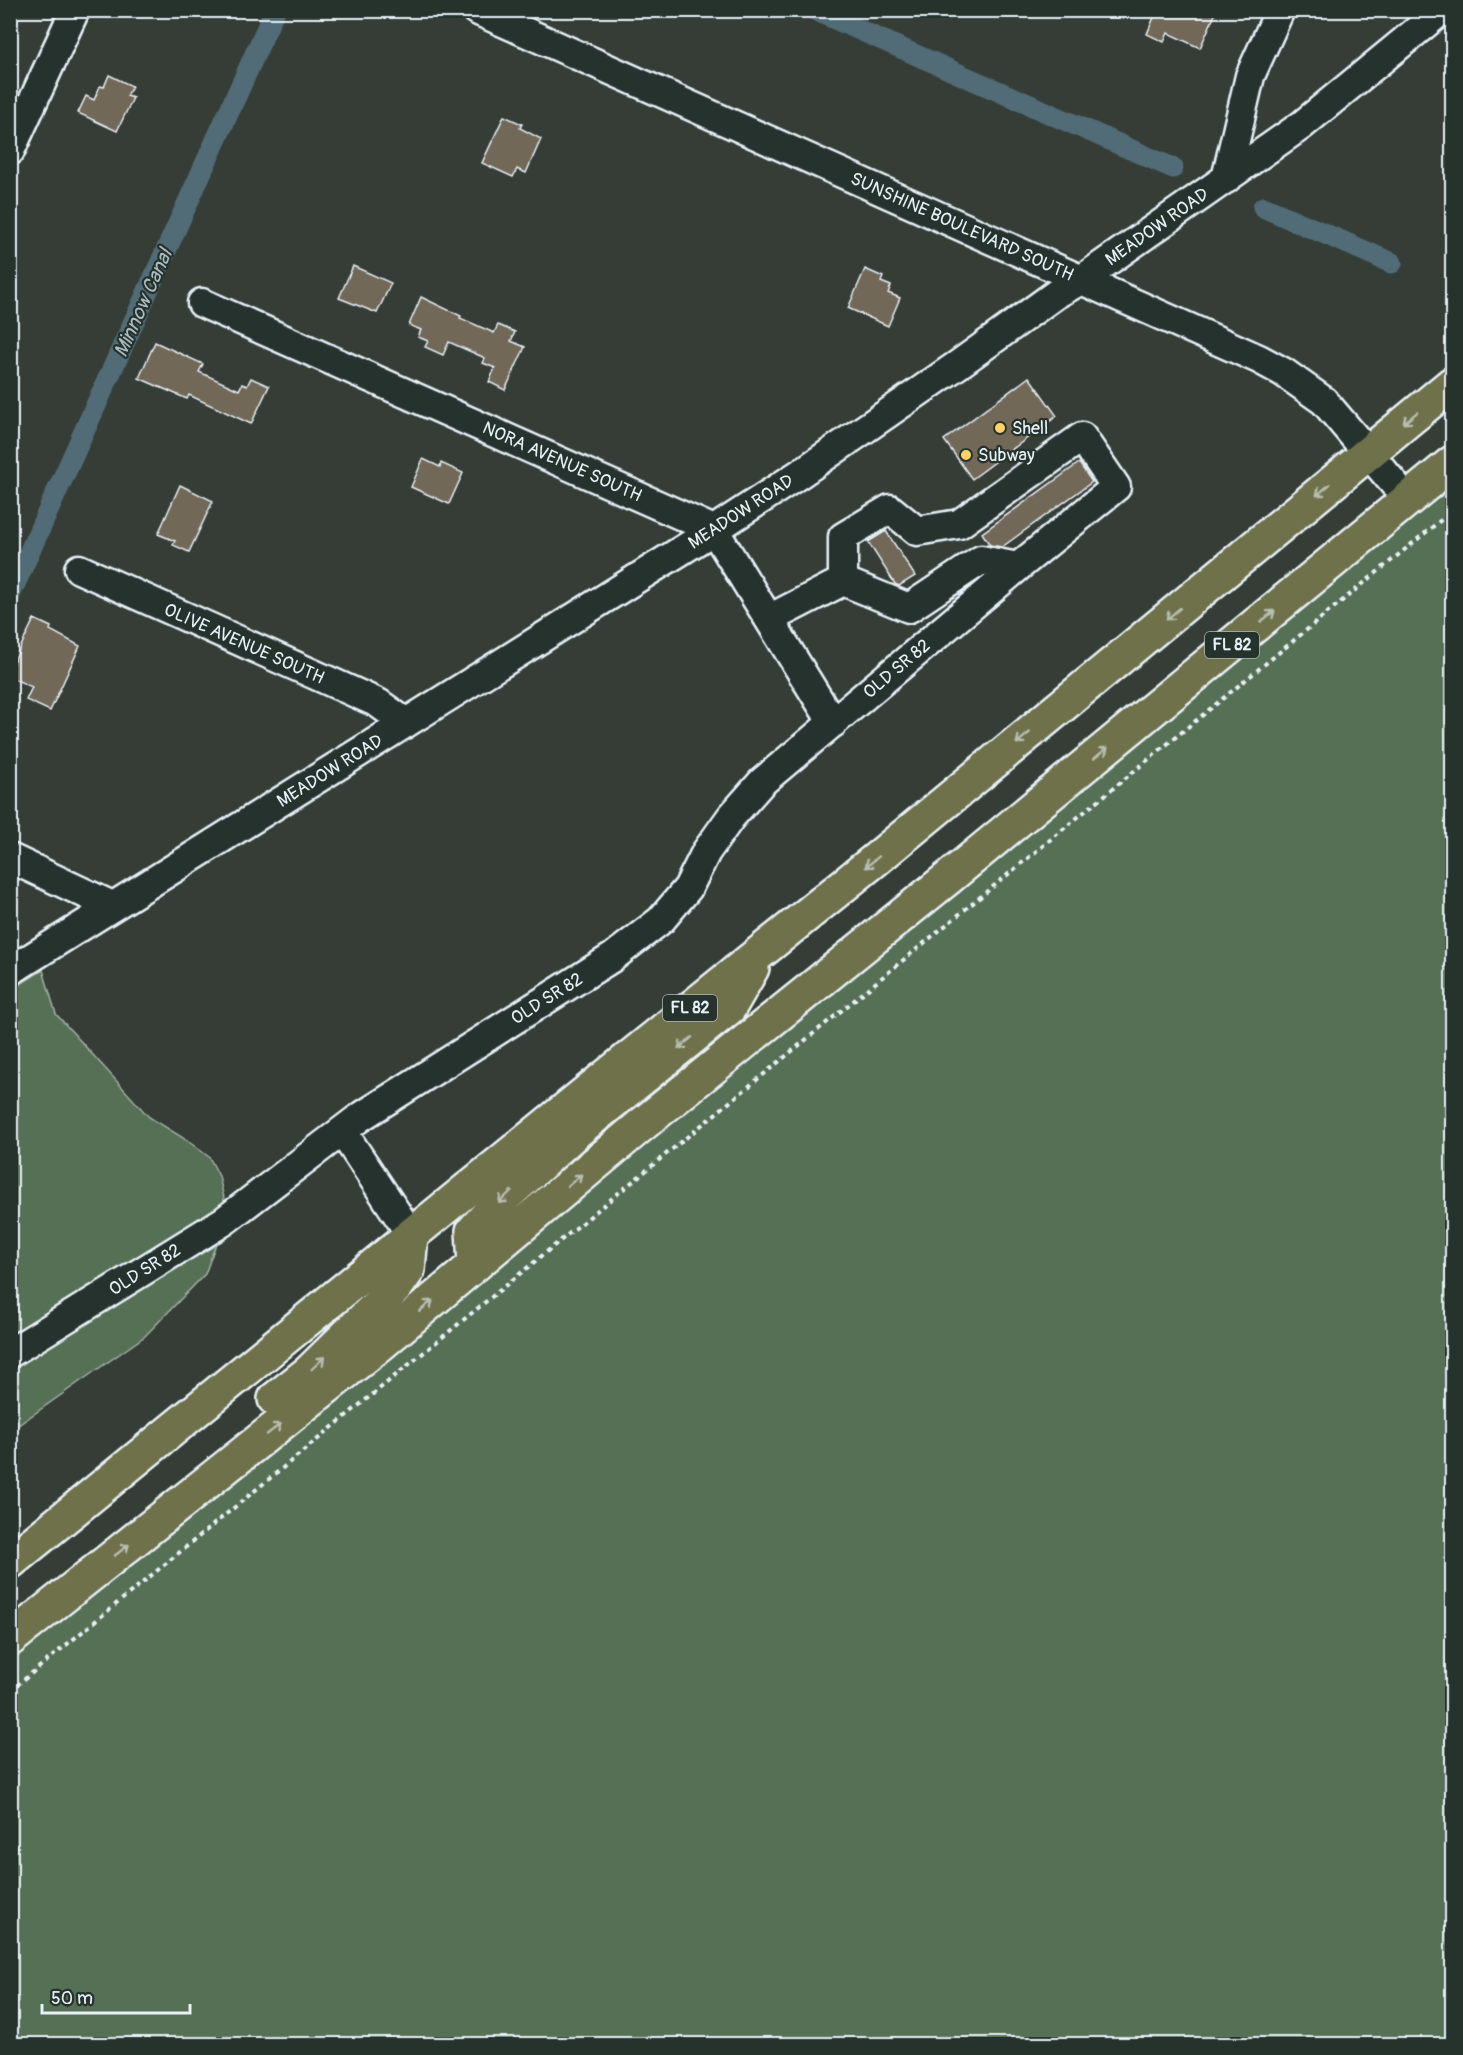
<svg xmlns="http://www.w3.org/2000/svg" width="1463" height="2055" viewBox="0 0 1463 2055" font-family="Pangolin,sans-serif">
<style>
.green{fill:#577055;stroke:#a0b0a6;stroke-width:1.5}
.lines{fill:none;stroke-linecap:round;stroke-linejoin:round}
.canal{stroke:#516c76;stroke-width:21}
.building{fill:#716759;stroke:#e8f1f8;stroke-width:1.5}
.minor-casing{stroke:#e8f1f8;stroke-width:33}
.highway-casing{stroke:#e8f1f8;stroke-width:38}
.path{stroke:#e8f1f8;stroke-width:4;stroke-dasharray:4.5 4.5;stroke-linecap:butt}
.minor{stroke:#26332d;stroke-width:28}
.highway{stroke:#6e714a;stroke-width:33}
.oneway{stroke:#b7beb2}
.poi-dot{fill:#ffd166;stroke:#26332d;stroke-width:2}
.labels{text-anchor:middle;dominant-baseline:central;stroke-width:4.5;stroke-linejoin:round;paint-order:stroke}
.shield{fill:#26332d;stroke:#aeb8bb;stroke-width:1.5}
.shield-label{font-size:16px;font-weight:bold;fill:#e8f1f8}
.street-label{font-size:18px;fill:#e8f1f8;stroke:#26332d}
.poi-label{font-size:18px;fill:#e8f1f8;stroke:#26332d;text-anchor:start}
.water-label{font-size:20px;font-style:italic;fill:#acbcc4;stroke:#26332d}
</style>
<rect width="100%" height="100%" fill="#353d36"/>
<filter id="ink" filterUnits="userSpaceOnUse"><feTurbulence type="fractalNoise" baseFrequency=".0167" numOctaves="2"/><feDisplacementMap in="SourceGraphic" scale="12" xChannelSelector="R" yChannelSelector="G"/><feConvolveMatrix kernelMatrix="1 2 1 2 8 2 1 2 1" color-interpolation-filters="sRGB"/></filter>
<g filter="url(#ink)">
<!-- green -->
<path class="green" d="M1452,478V2044H11V1654L486,1270Z
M43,970L56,1014L149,1117L185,1139L209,1157L219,1176L224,1198L221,1230L205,1274L145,1336L11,1430V990Z"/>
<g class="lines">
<!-- canal -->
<path class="canal" d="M814,10L1173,168
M1263,207L1392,263
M10,595L275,10"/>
</g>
<!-- building -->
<path class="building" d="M1157,10H1217L1200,48L1168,33L1164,42L1147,34Z
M109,75L132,86L127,96L133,98L117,131L78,113L86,96L94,100L100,86L104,87Z
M504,116L522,124L520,128L541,139L526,173L517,169L513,177L482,163Z
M353,266L391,283L377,313L339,298Z
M865,269L883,277L881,282L891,286L888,293L900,298L888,326L848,308Z
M421,297L461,316L460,318L494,333L498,325L515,332L511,341L525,347L505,390L489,382L495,368L483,363L485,358L449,342L443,355L425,347L428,341L418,337L421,330L409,325Z
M155,342L203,364L199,372L239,390L242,384L247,386L251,378L269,386L251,424L189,395L187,399L139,378Z
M1029,377L1057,416L972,479L944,440Z
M423,459L440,467L441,463L463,473L449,504L411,487Z
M1079,463L1092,482L1002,547L990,545L982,533Z
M180,485L213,501L189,552L173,545L175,541L158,534Z
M886,531L915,576L899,586L895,584L868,542Z
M34,619L51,627L50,630L80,646L50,711L26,700L32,687L10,677V669Z"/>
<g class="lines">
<defs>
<path id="minor" d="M476,10L1259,359L1283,372L1324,401L1408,500
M10,151L75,10
M1226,179L1250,76L1280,10
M202,303L714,530L833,723
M79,569L378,703L406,723
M769,619L843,581L909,608L981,560L1018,567L1116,487L1082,437L959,524L917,531L890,509L843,537V581
M10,858L112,906
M10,971L714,530L801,473L959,364L1056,294L1081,280L1302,125L1442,10
M342,1131L411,1235
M10,1353L224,1221L359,1118L613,957L661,920L688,888L706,852L731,817L762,782L1018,567"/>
<path id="highway" d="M475,1265L473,1231L502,1199L577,1131L729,1008L752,968
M275,1399L308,1373L396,1287L408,1270L411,1235
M10,1562L583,1095L875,860L1452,384
M10,1639L377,1347L639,1127L947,879L1452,463"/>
</defs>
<!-- minor casing -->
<use href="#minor" class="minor-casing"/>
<!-- highway casing -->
<use href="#highway" class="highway-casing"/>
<!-- path -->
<path class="path" d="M10,1691L1452,511"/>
<!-- minor -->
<use href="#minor" class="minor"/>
<!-- highway -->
<use href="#highway" class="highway"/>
</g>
<!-- one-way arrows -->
<defs><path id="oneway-shaft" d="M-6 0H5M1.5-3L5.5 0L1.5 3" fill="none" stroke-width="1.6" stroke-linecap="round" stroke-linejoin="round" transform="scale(1.5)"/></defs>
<g class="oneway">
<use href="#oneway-shaft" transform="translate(1410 418) rotate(141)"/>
<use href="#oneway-shaft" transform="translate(1323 490) rotate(140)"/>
<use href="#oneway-shaft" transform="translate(1173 614) rotate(140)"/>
<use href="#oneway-shaft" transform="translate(1268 616) rotate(-39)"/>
<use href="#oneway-shaft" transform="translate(1023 738) rotate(140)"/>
<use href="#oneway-shaft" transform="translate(1101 753) rotate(-39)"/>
<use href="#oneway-shaft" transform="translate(872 862) rotate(141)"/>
<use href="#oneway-shaft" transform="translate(685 1043) rotate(141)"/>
<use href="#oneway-shaft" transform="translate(575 1180) rotate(-40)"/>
<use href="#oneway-shaft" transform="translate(505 1197) rotate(136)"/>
<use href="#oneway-shaft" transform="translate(426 1306) rotate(-40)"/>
<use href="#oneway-shaft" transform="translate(318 1363) rotate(-44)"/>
<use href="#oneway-shaft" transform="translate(274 1429) rotate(-38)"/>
<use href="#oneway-shaft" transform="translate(122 1550) rotate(-38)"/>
</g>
</g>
<!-- markers -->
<g class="poi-dot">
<circle cx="1000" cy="428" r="6"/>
<circle cx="966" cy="455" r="6"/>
</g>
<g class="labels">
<!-- shield labels -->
<g class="shield">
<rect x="1205" y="632" width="54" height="26" rx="4.5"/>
<rect x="663" y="995" width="54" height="26" rx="4.5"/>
</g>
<g class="shield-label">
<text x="1232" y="645">FL 82</text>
<text x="690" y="1008">FL 82</text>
</g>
<!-- street labels -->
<g class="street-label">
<text transform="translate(962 227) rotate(24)">SUNSHINE BOULEVARD SOUTH</text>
<text transform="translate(1157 227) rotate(-35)">MEADOW ROAD</text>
<text transform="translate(562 462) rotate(24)">NORA AVENUE SOUTH</text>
<text transform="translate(741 512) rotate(-33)">MEADOW ROAD</text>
<text transform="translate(244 644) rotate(24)">OLIVE AVENUE SOUTH</text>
<text transform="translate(897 669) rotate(-40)">OLD SR 82</text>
<text transform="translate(330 771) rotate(-32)">MEADOW ROAD</text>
<text transform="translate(547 999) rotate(-32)">OLD SR 82</text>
<text transform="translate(145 1270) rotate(-32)">OLD SR 82</text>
</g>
<!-- poi labels -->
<g class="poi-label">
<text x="1012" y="428">Shell</text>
<text x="978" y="455">Subway</text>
</g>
<!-- water labels -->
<g class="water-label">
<text transform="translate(143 303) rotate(-66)">Minnow Canal</text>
</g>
</g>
<!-- margin -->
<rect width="1463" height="2055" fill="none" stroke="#26332d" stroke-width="36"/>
<rect x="18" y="18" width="1427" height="2019" fill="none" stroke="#e8f1f8" stroke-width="2" filter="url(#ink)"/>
<!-- scale -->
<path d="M42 2004v9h148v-9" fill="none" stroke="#e8f1f8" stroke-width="3"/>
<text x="51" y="2004" font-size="18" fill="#e8f1f8" stroke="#26332d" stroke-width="4.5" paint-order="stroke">50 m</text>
</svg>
